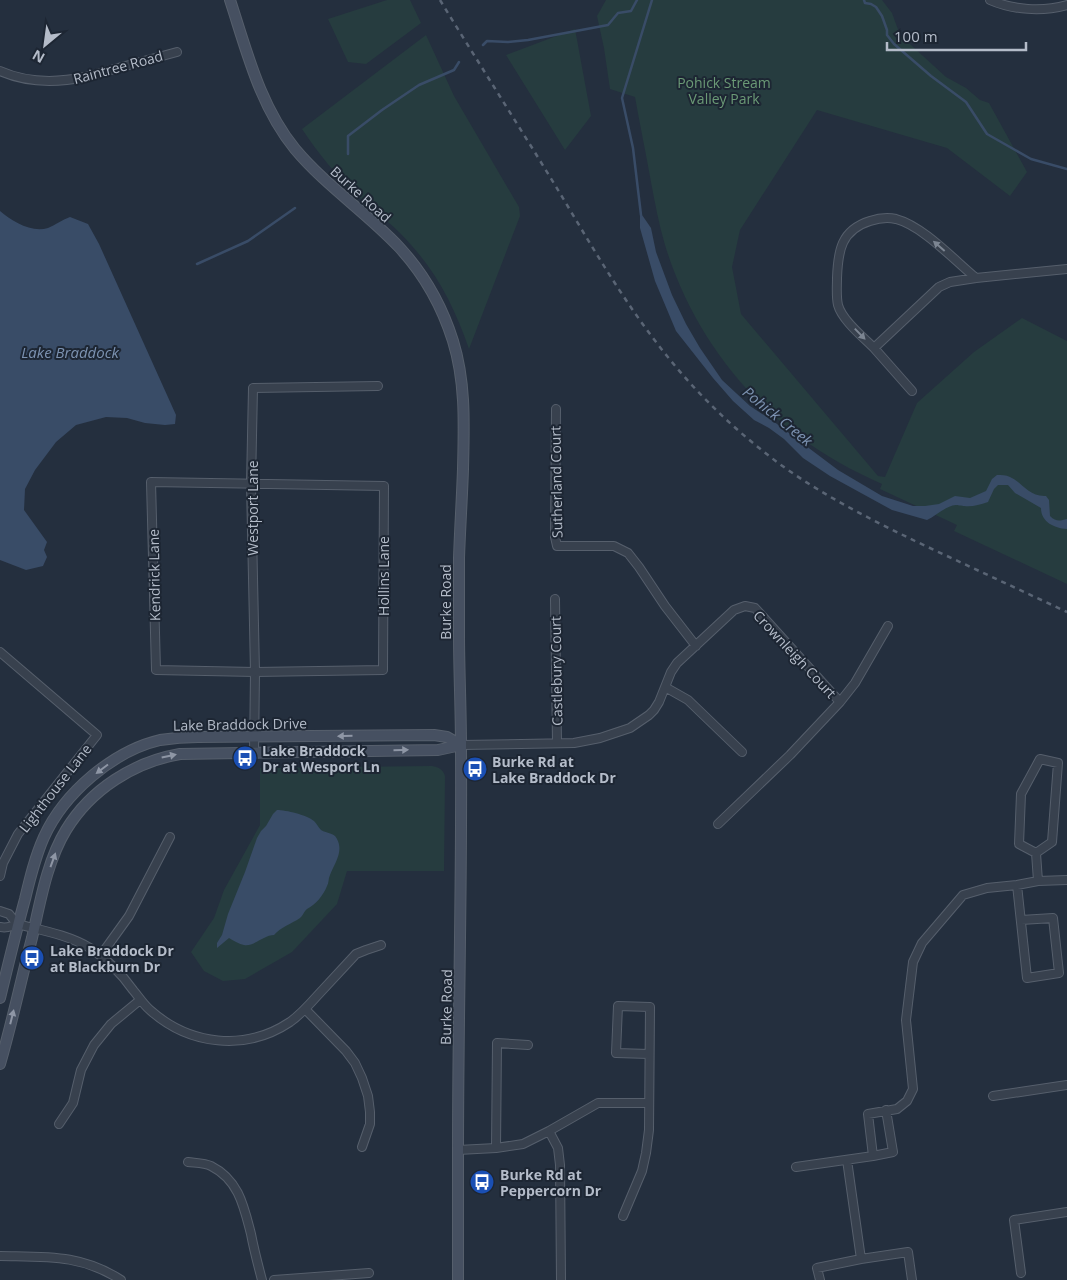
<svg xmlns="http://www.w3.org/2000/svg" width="1067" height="1280" viewBox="0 0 1067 1280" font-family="'Open Sans',sans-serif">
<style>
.green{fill:#263c3f}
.water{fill:#394c67}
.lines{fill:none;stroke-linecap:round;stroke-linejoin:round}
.stream{stroke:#394c67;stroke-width:2.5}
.street-casing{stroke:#565f6c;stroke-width:10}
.secondary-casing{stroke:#565f6c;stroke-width:12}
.street{stroke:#38414e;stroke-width:8}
.secondary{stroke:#465061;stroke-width:10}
.rail{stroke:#5a6575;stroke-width:2.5;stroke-dasharray:5 5;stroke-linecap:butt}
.oneway{fill:#7c8592}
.oneway2{fill:#8e96a5}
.labels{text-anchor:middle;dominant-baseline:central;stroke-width:4;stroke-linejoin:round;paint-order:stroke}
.street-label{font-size:14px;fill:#b4bcc9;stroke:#1d2633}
.park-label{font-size:14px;fill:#6b9a76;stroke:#1d2633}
.poi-label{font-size:14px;font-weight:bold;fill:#b4bcc9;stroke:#1d2633;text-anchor:start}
.water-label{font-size:15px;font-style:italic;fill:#7c92b1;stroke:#1d2633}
</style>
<rect width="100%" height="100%" fill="#242f3e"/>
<!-- green -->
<path class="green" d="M387,0H410L421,23L366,64L348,62L328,19Z
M606,0H882L892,13L900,35L946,77L966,88L980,100L989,103L1027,172L1010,196L947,148L817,110L740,230L732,267L741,314L878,476L885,477L917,403L974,352L1022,318L1067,341V584L954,531L957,525L880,489L882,484C853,471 825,456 800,437C736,390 688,321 665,245C659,225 655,203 651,182C646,154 640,125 635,97L610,89L604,48L597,16Z
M575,29L591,116L565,150L506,55Z
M426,35L454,96L519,207L520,216L469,349C456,311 439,276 412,246C396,227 377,213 359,197C337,177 318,153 302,129Z
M432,766C438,767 443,769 445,776L444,871H347L337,904L292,952L245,979L223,981L204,971L191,952L214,918L224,890L260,825V768Z"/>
<!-- water -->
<path class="water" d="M0,211C12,221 31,233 48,228C55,225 62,220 70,217L88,224L99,244L176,415L175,424L165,425L145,423L127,418L106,417L76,425L56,442L35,470L25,489L24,510L47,542L44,550L47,557L43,566L26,570L0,560Z
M640,212L651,228L656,252L672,295L686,324L700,348L722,380L750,406L773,421L838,470L882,496L913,506H925L939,504L955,496L970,498L986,491L992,479L997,475C1001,475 1006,475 1010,477C1023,483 1029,497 1046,496L1049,500L1050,516C1056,522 1060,521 1067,519V529C1054,528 1041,522 1041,508L1015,493L1008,485H998L994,489L988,502C979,505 972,507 964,506C963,506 956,505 956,505C945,506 936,516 927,520L892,510L830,476L803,458L784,439L769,428L754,420L733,401L713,378L676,331L655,281L640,228Z
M277,810C286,810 307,815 314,821C317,824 318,827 321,830C327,834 334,832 337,839C344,852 334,864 330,875C328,879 329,883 327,886C323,896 316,904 307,909C304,911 303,916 300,918C291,924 281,927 274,935C264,935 253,947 244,945C239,944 234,941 229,938L217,948V943L222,935L228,914L245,872L257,838L261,831L266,826L273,814Z"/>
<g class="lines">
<!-- stream -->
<path class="stream" d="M864,0L865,3L871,4L876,7L882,16L887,30V35L894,44L931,76L966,102L987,134L1031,159L1067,169
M483,45L487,41L508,42L528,40L608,25L618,13L631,11L637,0
M348,154V136L382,110L419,85L454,70L459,62
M641,215L633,148L622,98L652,0
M197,264L248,241L295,208"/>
<defs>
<path id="street" d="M990,0C1013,10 1042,12 1067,5
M0,71C27,83 56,83 85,77L177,52
M976,278C954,260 923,226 896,219C887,217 879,218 870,221C841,230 838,251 837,278C837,287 836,296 838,305C842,320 863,337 874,348L939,287L950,282L976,278L1067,269
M874,348L912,391
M556,409L555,537L557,546H614L628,553L639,567L665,606L696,646
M151,482L384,486L383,670L255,672L156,670Z
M555,599L557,743
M0,652L97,735L18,834L3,863L0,876
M665,687L688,700L742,752
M461,745L574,743L600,738L630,728L649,715L654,710L659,702L671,672L677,663L734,610L745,606L755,608L840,702
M254,753L255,672L251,484L253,388L378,386
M718,824L790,755L840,702L855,683L888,626
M1036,853L1019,844L1021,794L1040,759L1058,763L1052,842L1036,853L1038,881
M1017,885L1027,978L1059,973L1053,918L1021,920
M0,911L9,914L18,925
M0,927C9,929 11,925 18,925C21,925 26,926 29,927C50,932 72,937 90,948C107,959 121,973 133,990C139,997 143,1004 150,1010C189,1045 245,1052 290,1022C300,1015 309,1005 317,996C330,982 343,968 356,954L366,950L381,945
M101,955L129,916L170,837
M305,1009L346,1051L355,1063L362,1078L368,1096L370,1112V1124L362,1147
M993,1096L1067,1085
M59,1124L73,1103L81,1070L94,1045L111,1024L140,1000
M549,1131L558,1148L560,1165L561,1280
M496,1148L497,1043L528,1045
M458,1150L496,1148L523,1144L549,1131L598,1103H649
M873,1156L893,1152L886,1110
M847,1160L861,1259
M188,1162C196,1163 205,1163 211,1166C239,1180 244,1207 251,1234C254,1250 258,1265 262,1280
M796,1167L873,1156L868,1114L897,1109L907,1101L913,1089L906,1020L913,962L922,943L963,895L987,888L1017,885L1038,881L1067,880
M623,1216L642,1171L646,1153L649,1130L650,1007L618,1006L616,1053L649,1054
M0,1256C46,1257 81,1254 121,1280
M1021,1273L1014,1220L1067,1212
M274,1280L369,1273
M820,1280L817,1268L861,1259L908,1252L912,1280"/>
<path id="secondary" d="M230,0C247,52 260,106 295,149C326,186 366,212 399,247C424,274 442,306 453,341C466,383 464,426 463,469C462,499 460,528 459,558C459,583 459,608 459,633C459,671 461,710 461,748C462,883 458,1017 458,1151C458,1194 458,1237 458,1280
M0,998C8,965 16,932 25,899C30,878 35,857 44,837C64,793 113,751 160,740C173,738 185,737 198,737L434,735L447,737L461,745
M0,1064C12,1023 21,980 32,938C40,903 47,861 66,830C91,789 134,762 180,754L438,750L461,745"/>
</defs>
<!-- street casing -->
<use href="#street" class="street-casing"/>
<!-- secondary casing -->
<use href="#secondary" class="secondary-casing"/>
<!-- street -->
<use href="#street" class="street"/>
<!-- secondary -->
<use href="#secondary" class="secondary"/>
<!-- rail -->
<path class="rail" d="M440,0C478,62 517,123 555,185C590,243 624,303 667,356C699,396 736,431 777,462C820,494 868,518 915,541C966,565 1016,588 1067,612"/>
</g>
<!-- one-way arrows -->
<defs><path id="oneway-solid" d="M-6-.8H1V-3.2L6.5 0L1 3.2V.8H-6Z" transform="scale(1.25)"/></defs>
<g class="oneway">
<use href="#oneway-solid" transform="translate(939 246) rotate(-139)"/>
<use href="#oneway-solid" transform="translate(860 334) rotate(46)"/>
</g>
<g class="oneway2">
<use href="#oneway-solid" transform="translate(345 736) rotate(179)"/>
<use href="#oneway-solid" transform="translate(401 750) rotate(-1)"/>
<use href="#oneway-solid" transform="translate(169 756) rotate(-12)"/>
<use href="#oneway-solid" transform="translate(102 769) rotate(143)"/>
<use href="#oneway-solid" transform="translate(53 860) rotate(-70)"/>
<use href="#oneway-solid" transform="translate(12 1017) rotate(-76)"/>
</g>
<!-- icons -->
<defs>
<symbol id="bus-disc" viewBox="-11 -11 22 22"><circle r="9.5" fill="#1a4fb4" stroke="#1d2633"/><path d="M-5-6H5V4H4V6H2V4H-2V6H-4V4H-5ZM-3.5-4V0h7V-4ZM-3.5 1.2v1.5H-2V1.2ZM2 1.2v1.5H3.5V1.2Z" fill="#fff"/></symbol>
</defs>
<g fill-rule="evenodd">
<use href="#bus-disc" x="231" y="744" width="28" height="28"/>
<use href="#bus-disc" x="461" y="755" width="28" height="28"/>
<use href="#bus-disc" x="18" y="944" width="28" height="28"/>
<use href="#bus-disc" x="468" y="1168" width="28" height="28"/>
</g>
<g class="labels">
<!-- street labels -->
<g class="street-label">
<text transform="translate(118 67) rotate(-15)">Raintree Road</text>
<text transform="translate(361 194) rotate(42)">Burke Road</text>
<text transform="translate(556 482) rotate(-91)">Sutherland Court</text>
<text transform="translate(252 508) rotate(-90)">Westport Lane</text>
<text transform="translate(154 575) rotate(-91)">Kendrick Lane</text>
<text transform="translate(383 576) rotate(-90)">Hollins Lane</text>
<text transform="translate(445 602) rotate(-90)">Burke Road</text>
<text transform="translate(795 654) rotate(47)">Crownleigh Court</text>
<text transform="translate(556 671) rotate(-91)">Castlebury Court</text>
<text transform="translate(240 724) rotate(-1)">Lake Braddock Drive</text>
<text transform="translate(55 788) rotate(-52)">Lighthouse Lane</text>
<text transform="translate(446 1007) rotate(-89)">Burke Road</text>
</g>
<!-- park labels -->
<g class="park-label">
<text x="724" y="82">Pohick Stream<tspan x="724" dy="16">Valley Park</tspan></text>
</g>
<!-- poi labels -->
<g class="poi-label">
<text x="262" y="750">Lake Braddock<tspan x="262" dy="16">Dr at Wesport Ln</tspan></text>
<text x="492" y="761">Burke Rd at<tspan x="492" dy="16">Lake Braddock Dr</tspan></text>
<text x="50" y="950">Lake Braddock Dr<tspan x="50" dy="16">at Blackburn Dr</tspan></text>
<text x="500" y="1174">Burke Rd at<tspan x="500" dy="16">Peppercorn Dr</tspan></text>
</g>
<!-- water labels -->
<g class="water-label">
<text x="70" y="352">Lake Braddock</text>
<text transform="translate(778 416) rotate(39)">Pohick Creek</text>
</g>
</g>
<!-- north arrow -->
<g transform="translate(45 45) rotate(209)" stroke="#1d2633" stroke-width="4" paint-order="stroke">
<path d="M0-4L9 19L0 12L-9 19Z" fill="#b4bcc9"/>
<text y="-8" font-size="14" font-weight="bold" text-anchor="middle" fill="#b4bcc9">N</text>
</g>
<!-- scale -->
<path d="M887 42v8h139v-8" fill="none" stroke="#b4bcc9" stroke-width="2.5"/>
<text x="894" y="42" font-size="15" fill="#b4bcc9" stroke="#1d2633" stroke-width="4" paint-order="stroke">100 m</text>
</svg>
